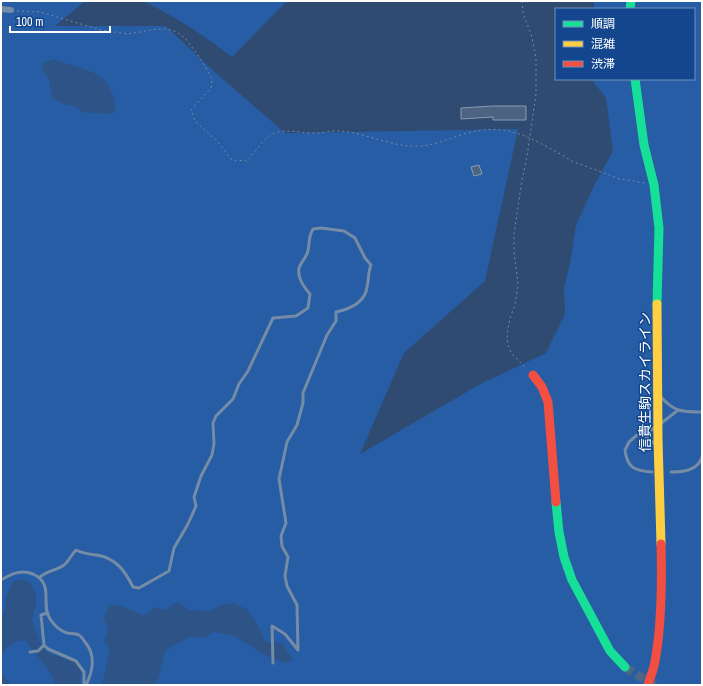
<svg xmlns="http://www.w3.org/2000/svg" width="703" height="686" viewBox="0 0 703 686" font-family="'Archivo Narrow','Noto Sans JP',sans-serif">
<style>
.green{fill:#265da4}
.water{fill:#2e5386}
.building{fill:#4c6381;stroke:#8b9cb3}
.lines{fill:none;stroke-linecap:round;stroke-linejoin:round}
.secondary-tunnel{stroke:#4e6686;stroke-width:9;stroke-dasharray:9 4.5;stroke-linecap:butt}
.path{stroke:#768ba5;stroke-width:1;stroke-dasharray:2 3;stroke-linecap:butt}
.lane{stroke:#768ba5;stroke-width:3}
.street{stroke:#768ba5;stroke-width:6}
.fast{stroke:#16e098;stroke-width:9}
.slow{stroke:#ffcf43;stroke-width:9}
.jam{stroke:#f24e42;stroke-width:9}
.labels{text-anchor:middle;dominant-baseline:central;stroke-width:3;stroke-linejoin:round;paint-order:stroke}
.street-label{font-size:14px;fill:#fff;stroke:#13468d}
</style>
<rect width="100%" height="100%" fill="#2f4b71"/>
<!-- green -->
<path class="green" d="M1,1H85L55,26H166L208,66L285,133L518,129L485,281L404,353L360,454L482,383L546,353L565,314L564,288L570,263L576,225L595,184L613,151L606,98L591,79H694V9H594V1H702V685H1Z
M143,1H287L232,57C203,35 176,17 143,1Z"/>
<!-- water -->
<path class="water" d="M54,59C75,69 105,68 112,94C114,101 117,106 114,112L108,114L83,112L73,105H66L52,98L49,79L42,69L44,63Z
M22,579L29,582L34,589L36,596V604L32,620L41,646L46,651L53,655L76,662L81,670L80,679L81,685H55C52,669 36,656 27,642L19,640L12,644L1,654V619L6,607L5,598L14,581Z
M177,602L189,610L209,611L220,606L231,603L247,609L255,621L266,642L282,643L293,660L286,663L263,654L235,636L215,632L206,637H188L165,651L158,680L154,685H102L110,648L104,642L108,630L104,617L110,605L121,606L144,616L155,607L165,610Z
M1,673L12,685H1Z"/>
<!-- building -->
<path class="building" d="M493,106H526V120H493V117L461,119V108Z
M479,165L482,174L474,176L471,167Z"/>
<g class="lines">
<!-- secondary-tunnel -->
<path class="secondary-tunnel" d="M625,667L639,676L655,685"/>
<!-- path -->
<path class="path" d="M522,1L523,13L532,37L536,59V94L527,156L522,180L514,233V251L518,284L515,305L510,318L507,334L508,345L512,354L527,369
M17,11L40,12L101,30L128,34L158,29H167L177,32L186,39L202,61L212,79L211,88L191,110L195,121L216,140L232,160L247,161C255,153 261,141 271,135C286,127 301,134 316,133C324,133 332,130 340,131C366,133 389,146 414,146C432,147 447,139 464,134C507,121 530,138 566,157L569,160L620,179L645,183"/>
<!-- lane -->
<path class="lane" d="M660,396C674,412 682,412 702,412
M660,424L677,411
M644,435L656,427
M652,472C635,471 627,468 625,450L629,442L637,435H644L656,445
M671,472C682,472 698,471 702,457
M40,577C48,570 56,571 64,565C69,561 71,555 76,550C84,554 88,554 97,555C116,558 125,571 133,587L139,588L169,571L174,548L188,524L196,506L194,497L201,476L212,455L214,444L213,423L216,416L233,399L239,384L248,371L273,318L296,316L308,308L310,294C304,287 297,278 299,268C301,262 306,258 308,251C310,242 308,237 313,229L321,228L344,231L355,238L365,258L371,265C368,272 369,279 367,287C365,303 350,309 336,312V321L327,335L303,393V403L297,425L287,442L279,479L286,523L281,536L282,546L288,557L285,576L287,586L297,605L298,650L285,634L272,626L273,663
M1,580C11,574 21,569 33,574C55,584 40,604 50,619C54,625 60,631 67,633C71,634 75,633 79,635C81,636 83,639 85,642C96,655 93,671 86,685
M47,613L41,615L44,645L48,649L76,661L84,672V685
M30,652L38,651L44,645"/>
<!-- street -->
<path class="street" d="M1,9L11,10"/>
<!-- fast -->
<path class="fast" d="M630,9L631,1
M635,79L644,145L654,185L659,228L657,304
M556,502L559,532L564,557L572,580L610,651L625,667"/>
<!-- slow -->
<path class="slow" d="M657,304L658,439L661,544"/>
<!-- jam -->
<path class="jam" d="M533,375L542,387L548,402L556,502
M648,685C650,677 654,669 655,661C662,624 662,582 661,544"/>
</g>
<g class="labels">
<!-- street labels -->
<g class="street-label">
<text transform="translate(645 382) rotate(-90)">信貴生駒スカイライン</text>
</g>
</g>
<!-- border -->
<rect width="703" height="686" fill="none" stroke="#ffffff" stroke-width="4"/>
<!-- legend -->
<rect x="555" y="8" width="140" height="72" fill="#13468d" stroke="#7190bb"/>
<rect x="563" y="21" width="20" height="6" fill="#16e098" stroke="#7190bb"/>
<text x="591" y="28" font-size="12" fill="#ffffff">順調</text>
<rect x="563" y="41" width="20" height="6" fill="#ffcf43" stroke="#7190bb"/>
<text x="591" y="48" font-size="12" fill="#ffffff">混雑</text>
<rect x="563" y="61" width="20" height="6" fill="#f24e42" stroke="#7190bb"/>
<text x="591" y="68" font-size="12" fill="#ffffff">渋滞</text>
<!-- scale -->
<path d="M10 26v6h100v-6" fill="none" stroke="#ffffff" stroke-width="2"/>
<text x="16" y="26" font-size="12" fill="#ffffff" stroke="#13468d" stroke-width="3" paint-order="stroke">100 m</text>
</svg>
